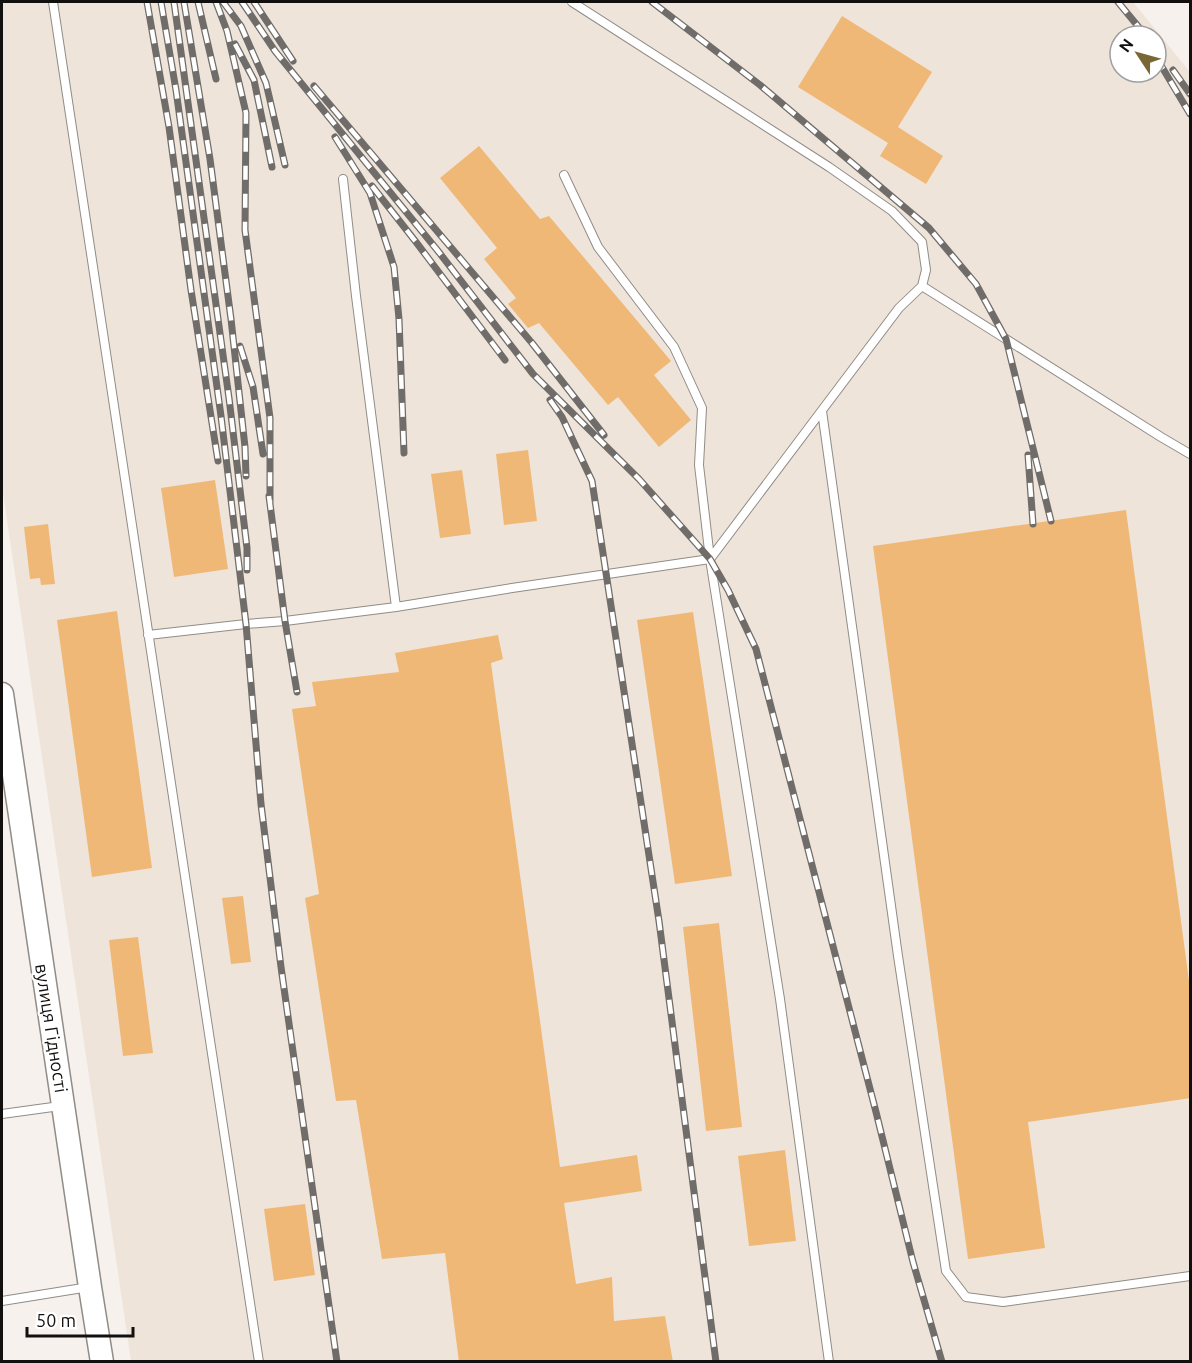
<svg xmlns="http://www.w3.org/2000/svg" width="1192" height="1363" viewBox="0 0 1192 1363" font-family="Ubuntu,sans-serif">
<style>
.built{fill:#efe4d9;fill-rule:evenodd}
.building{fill:#efb877}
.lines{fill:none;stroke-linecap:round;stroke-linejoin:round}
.service-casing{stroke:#908c87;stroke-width:10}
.secondary-casing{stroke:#908c87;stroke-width:25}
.service{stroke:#fff;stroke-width:8}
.secondary{stroke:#fff;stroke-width:22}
.rail-casing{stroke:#6f6c69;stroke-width:7}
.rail{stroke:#fff;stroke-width:4.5;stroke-dasharray:14;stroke-linecap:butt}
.labels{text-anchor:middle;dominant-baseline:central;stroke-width:4.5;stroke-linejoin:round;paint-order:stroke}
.street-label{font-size:18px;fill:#12100e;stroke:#fff}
</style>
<rect width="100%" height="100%" fill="#f6f1ec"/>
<!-- built -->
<path class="built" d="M2,2H1133L1190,72V1361H131L2,486ZM1120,36H1156V72H1120Z"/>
<!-- building -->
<path class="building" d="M842,16L932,72L898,127L943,156L926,184L880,156L888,143L798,87Z
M479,146L540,219L549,216L671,361L654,375L691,420L659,447L618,397L608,405L539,323L528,328L508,304L516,298L484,259L497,248L440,178Z
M528,450L537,521L504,525L496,454Z
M462,470L471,534L440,538L431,474Z
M215,480L228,569L174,577L161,488Z
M1126,510L1191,996V1098L1028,1122L1045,1248L968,1259L873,546Z
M48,524L55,584L41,585L40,578L30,579L24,527Z
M117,611L152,868L92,877L57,620Z
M693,612L732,876L675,884L637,620Z
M498,635L503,659L491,663L560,1167L637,1155L642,1191L564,1203L576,1284L612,1277L614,1321L665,1316L673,1362H459L445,1253L382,1259L356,1100L336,1101L305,898L319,894L292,709L316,706L312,682L399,672L395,653Z
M243,896L251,962L231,964L222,898Z
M719,923L742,1127L706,1131L683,927Z
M138,937L153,1053L123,1056L109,940Z
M785,1150L796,1241L749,1246L738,1156Z
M305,1204L315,1275L274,1281L264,1209Z"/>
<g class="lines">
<defs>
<path id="service" d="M53,2L188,896L259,1362
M564,175L598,247L674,347L702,408L699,465L710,559L780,999L829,1362
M343,179L356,296L396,607
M922,286L1161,437L1190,454
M822,411L898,956L946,1271L966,1297L1003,1302L1190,1276
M148,635L246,624L285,621L396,607L512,588L710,559L899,308L922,286L926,270L922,242L892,211L829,167L572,2
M2,1114L60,1106
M2,1301L89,1287"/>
<path id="secondary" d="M2,694L90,1287L102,1362"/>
</defs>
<!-- service casing -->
<use href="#service" class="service-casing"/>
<!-- secondary casing -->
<use href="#secondary" class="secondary-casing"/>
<!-- service -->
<use href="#service" class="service"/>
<!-- secondary -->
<use href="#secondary" class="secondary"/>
<defs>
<path id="rail" d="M147,2L169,127L191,290L218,461
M161,2L176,90L221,416L246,624L261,804L281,967L337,1362
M174,2L229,398L247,548V570
M184,2L210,159L231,319L245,447L246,476
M198,2L216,79
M216,2L227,31L246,113L245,230L270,418V503
M223,2L241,26L266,83L285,165
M242,2L275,51L438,251L533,374L639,479L710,559L728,590L756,649L876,1112L913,1262L942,1362
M254,2L293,61
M652,2L760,85L929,228L976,284L1006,339L1051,521
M1118,2L1146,36
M235,44L254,80L272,167
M1156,57L1190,114
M1173,70L1190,94
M314,86L532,343L604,435
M335,137L370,193L394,267L399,319L404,453
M372,186L416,242L505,360
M240,346L253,387L263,454
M550,400L562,417L592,481L659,921L716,1362
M1028,455L1033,524
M269,496L285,621L297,692"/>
</defs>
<!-- rail casing -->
<use href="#rail" class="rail-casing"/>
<!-- rail -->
<use href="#rail" class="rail"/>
</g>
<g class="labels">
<!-- street labels -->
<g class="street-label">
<text transform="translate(52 1028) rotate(81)">вулиця Гідності</text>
</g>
</g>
<!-- border -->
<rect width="1192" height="1363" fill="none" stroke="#12100e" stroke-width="6"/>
<!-- north arrow -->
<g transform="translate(1138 54) rotate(306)"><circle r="28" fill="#ffffff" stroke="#a09f9f" stroke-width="1.5"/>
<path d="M0-4.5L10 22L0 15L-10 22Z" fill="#796836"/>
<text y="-9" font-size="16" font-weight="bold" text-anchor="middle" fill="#12100e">N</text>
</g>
<!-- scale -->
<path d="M27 1327v9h106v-9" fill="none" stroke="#12100e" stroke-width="3"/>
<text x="36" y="1327" font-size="18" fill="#12100e" stroke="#ffffff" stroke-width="4.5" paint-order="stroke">50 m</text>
</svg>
